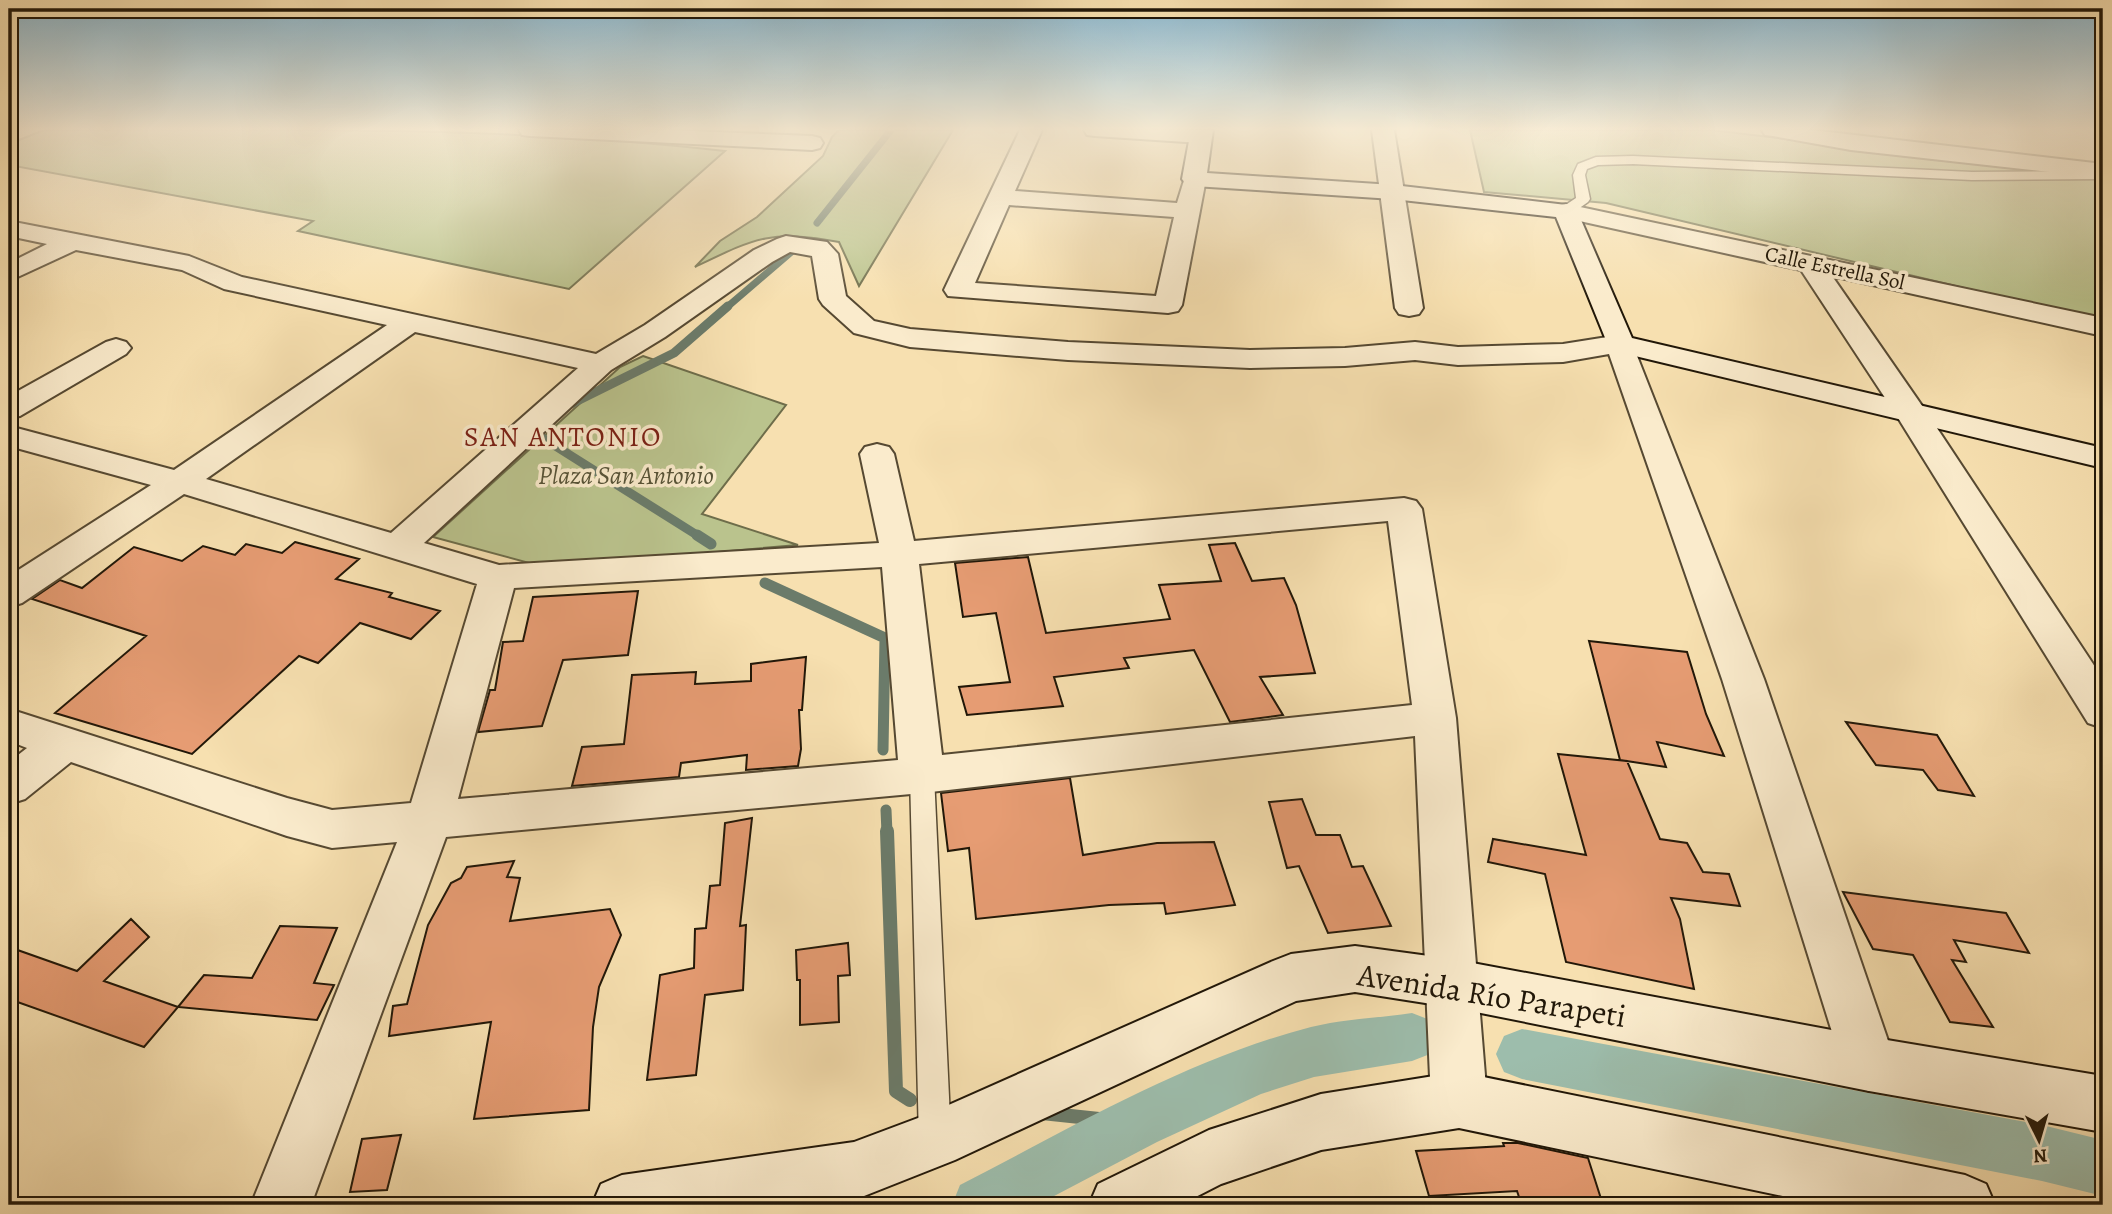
<svg xmlns="http://www.w3.org/2000/svg" width="2112" height="1214" viewBox="0 0 2112 1214" font-family="Alegreya,serif">
<style>
.green{fill:#bac38d;stroke:#6e6d4a;stroke-width:2}
.lines{fill:none;stroke-linecap:round;stroke-linejoin:round}
.stream-far3{stroke:#6b7b6a;stroke-width:7}
.stream-far2{stroke:#6b7b6a;stroke-width:9}
.stream-far1{stroke:#6b7b6a;stroke-width:11}
.stream{stroke:#6b7b6a;stroke-width:14}
.canal{fill:#9dbdac;fill-rule:evenodd}
.building{fill:#e69c73;stroke:#211708;stroke-width:2}
.lane-casing{stroke:#564932;stroke-width:3}
.street-casing{stroke:#564932;stroke-width:4}
.secondary-casing{stroke:#211708;stroke-width:4}
.lane{fill:#faebcc;fill-rule:evenodd}
.street{fill:#faebcc;fill-rule:evenodd}
.secondary{fill:#faebcc;fill-rule:evenodd}
.labels{text-anchor:middle;dominant-baseline:central;stroke-width:7;stroke-linejoin:round;paint-order:stroke}
.far-street-label{font-size:21px;fill:#211708;stroke:#faebcc}
.park-label{font-size:26px;font-style:italic;fill:#575337;stroke:#faebcc}
.neighbourhood-label{font-size:28px;letter-spacing:2px;fill:#7a1f14;stroke:#faebcc}
.near-street-label{font-size:32px;fill:#211708;stroke:#faebcc}
</style>
<rect width="100%" height="100%" fill="#f7e0b0"/>
<filter id="stains"><feTurbulence type="fractalNoise" baseFrequency=".00286" numOctaves="4"/><feColorMatrix values="0 0 0 0 .2 0 0 0 0 .09 0 0 0 0 .02 0 0 0 .5 -.17"/></filter>
<radialGradient id="worn" r=".72"><stop offset=".6" stop-color="#630" stop-opacity="0"/><stop offset="1" stop-color="#630" stop-opacity=".3"/></radialGradient>
<!-- green -->
<path class="green" d="M44,130C271,130 499,125 725,151L569,289L298,231L313,221L9,165V144Z
M839,130H953L859,286L839,242C771,229 755,238 695,267L720,241L757,217L823,156L832,137Z
M1470,130H1711L2103,177V321L1606,203L1484,192Z
M643,356L786,405L702,514L798,545L544,567L433,537L620,367Z"/>
<g class="lines">
<!-- stream-far3 -->
<path class="stream-far3" d="M817,223L891,130
M726,308L796,248"/>
<!-- stream-far2 -->
<path class="stream-far2" d="M567,406L674,353L728,306
M541,425L537,429L538,435L700,537"/>
<!-- stream-far1 -->
<path class="stream-far1" d="M697,535L711,544
M765,583L885,638L883,750
M886,810L887,833"/>
<!-- stream -->
<path class="stream" d="M887,831L896,1091L910,1100
M1042,1113L1137,1123"/>
<!-- canal -->
<path class="canal" d="M1412,1013L1430,1020L1438,1037L1430,1054L1412,1061L1314,1077L1261,1094L1157,1142L1037,1205H952L960,1185C1073,1127 1187,1059 1311,1027C1344,1019 1379,1018 1412,1013Z
M1522,1029L2042,1125L2103,1140V1196L2042,1181L1522,1079L1504,1072L1496,1054L1504,1036Z"/>
</g>
<!-- building -->
<path class="building" d="M295,542L359,559L336,579L392,593L389,597L440,611L411,639L360,623L318,663L299,656L192,754L55,713L146,636L32,599L60,580L82,588L134,547L182,561L203,546L235,555L246,544L282,553Z
M1235,543L1252,581L1284,578L1296,605L1315,673L1260,677L1283,715L1230,722L1194,650L1124,658L1129,668L1054,677L1063,706L967,715L959,687L1010,682L996,613L963,617L955,563L1028,557L1046,633L1170,619L1159,585L1221,581L1209,545Z
M638,591L628,655L563,660L542,726L478,732L490,690H495L503,642L523,641L533,597Z
M1589,641L1687,652L1706,714L1724,756L1657,742L1666,767L1620,760Z
M806,657L802,710H799L801,749L798,766L746,770L747,755L681,763L679,777L572,786L582,747L624,744L632,675L696,672L695,684L751,681V664Z
M1846,722L1937,735L1974,796L1938,790L1923,770L1876,765Z
M1558,754L1627,761L1660,839L1687,843L1703,872L1729,874L1740,906L1671,898L1680,919L1694,989L1566,962L1545,874L1488,862L1493,839L1586,855Z
M1070,778L1083,855L1157,843L1214,842L1235,905L1166,914L1164,903L1109,905L976,919L969,848L948,851L941,793Z
M1302,799L1316,835H1340L1352,867L1363,866L1391,926L1328,933L1299,866L1287,868L1269,802Z
M752,818L740,926L746,925L743,990L705,995L696,1075L647,1080L660,975L694,968L695,929L706,928L710,886L720,885L725,823Z
M514,861L507,877L520,878L510,921L610,909L621,935L599,987L593,1027L589,1110L474,1119L491,1022L389,1036L393,1006L407,1004L428,925L451,883L461,878L467,867Z
M1843,892L2006,913L2029,953L1954,940L1966,962L1952,960L1993,1027L1950,1022L1913,955L1873,949Z
M131,919L149,937L104,981L178,1007L144,1047L9,999V947L77,971Z
M280,926L337,928L314,983L334,985L317,1020L178,1007L204,975L252,978Z
M848,943L850,975L838,976L839,1022L800,1025V980H797L796,950Z
M401,1135L387,1190L350,1192L362,1139Z
M1503,1143H1518L1588,1158L1603,1205L1521,1203L1517,1191L1429,1196L1416,1151L1504,1146Z"/>
<g class="lines">
<defs>
<path id="lane" d="M1633,156L1972,172L2103,171V179L1972,180L1633,164L1598,165L1587,169L1585,175L1590,199L1588,202L1571,214H1561V208L1576,198L1573,175L1578,164L1596,157Z
M922,765L931,768L934,775L951,1140L946,1151L935,1156L924,1151L919,1140L910,775L913,768Z"/>
<path id="street" d="M519,130H670L812,136L820,138L823,143L820,148L812,150L530,136L522,135Z
M1020,130H1042L1015,191L1177,203L1186,174H1202L1206,179L1182,305L1178,311L1168,313L948,296L944,290ZM1009,205L1174,217L1156,296L975,283Z
M1084,130H1203L1212,136L1209,141L1201,143L1095,136L1087,135Z
M1372,130H1394L1423,308L1419,314L1409,316L1399,314L1395,308Z
M1762,130H1812L2103,164V178L1851,150L1773,136L1765,135Z
M1566,204L2103,318V336L1832,276L1927,413L2103,679V728L2088,723L1895,413L1801,270L1557,216L1554,211L1557,206Z
M9,221L189,256L242,277L596,354L645,325L754,250L777,239L786,236L827,242L838,254L846,296L874,321L910,329L1068,342L1250,350L1345,348L1415,342L1458,347L1563,344L1620,335L1630,338L1764,679L1896,1064L1888,1083L1869,1091L1850,1083L1842,1064L1722,679L1609,354L1563,362L1458,365L1415,360L1345,366L1250,368L1068,360L910,347L854,333L823,305L819,299L812,256L790,252L772,262L665,337L611,370L424,543L499,565L879,543L860,454L865,447L877,444L889,447L894,454L914,541L1404,498L1416,501L1422,509L1456,718L1487,1100L1479,1120L1459,1128L1439,1120L1431,1100L1415,736L922,793L446,837L311,1205H251L397,842L332,848L287,836L71,762L25,799L9,804V762L27,748L9,741V709L287,798L332,810L411,803L477,584L184,494L22,603L9,607V576L151,485L9,446V426L174,470L387,325L224,289L182,270L76,250L9,281V263L47,244L9,236ZM415,332L578,368L391,533L206,479ZM1388,521L1412,705L942,755L919,564ZM882,567L898,760L458,799L514,588Z
M116,339L126,342L131,348L126,354L20,416L9,418V396L106,342Z"/>
<path id="secondary" d="M1191,130H1213L1207,173L1393,185L1575,206L1632,338L2103,448V468L1610,350L1556,217L1393,199L1194,186L1186,184L1182,179Z
M1355,946L1451,959L1869,1037L2103,1076V1132L1869,1091L1451,1007L1355,992L1296,1001L955,1160L854,1200L821,1205H592L601,1184L622,1175L854,1142L926,1115L1273,961L1291,954Z
M1459,1072L1965,1175L1986,1184L1995,1205H1825L1459,1128L1321,1150L1221,1184L1180,1205H1089L1098,1184L1209,1130L1321,1094Z"/>
</defs>
<!-- lane casing -->
<use href="#lane" class="lane-casing"/>
<!-- street casing -->
<use href="#street" class="street-casing"/>
<!-- secondary casing -->
<use href="#secondary" class="secondary-casing"/>
<!-- lane -->
<use href="#lane" class="lane"/>
<!-- street -->
<use href="#street" class="street"/>
<!-- secondary -->
<use href="#secondary" class="secondary"/>
</g>
<!-- sky -->
<linearGradient id="sky" x2="0" y2="1"><stop stop-color="#8ab8d0"/><stop offset="0.43" stop-color="#fbf1db"/><stop offset="1" stop-color="#fbf1db" stop-opacity="0"/></linearGradient>
<rect width="2112" height="300" fill="url(#sky)"/>
<g class="labels">
<!-- far-street labels -->
<g class="far-street-label">
<text transform="translate(1835 268) rotate(12)">Calle Estrella Sol</text>
</g>
<!-- park labels -->
<g class="park-label">
<text x="626" y="475">Plaza San Antonio</text>
</g>
<!-- neighbourhood labels -->
<g class="neighbourhood-label">
<text x="563" y="437">SAN ANTONIO</text>
</g>
<!-- near-street labels -->
<g class="near-street-label">
<text transform="translate(1492 995) rotate(9)">Avenida Río Parapeti</text>
</g>
</g>
<!-- margin -->
<rect width="2112" height="1214" fill="none" stroke="#f7e0b0" stroke-width="35"/>
<rect x="10" y="10" width="2091" height="1193" fill="none" stroke="#211708" stroke-width="3.5"/>
<rect x="18" y="18" width="2077" height="1179" fill="none" stroke="#211708" stroke-width="2"/>
<!-- north arrow -->
<g transform="translate(2039 1140) rotate(175)" stroke="#faebcc" stroke-width="5" paint-order="stroke">
<path d="M0-5L12 26L0 18L-12 26Z" fill="#211708"/>
<text y="-10" font-size="19" font-weight="bold" text-anchor="middle" fill="#211708">N</text>
</g>
<rect width="100%" height="100%" filter="url(#stains)"/>
<rect width="100%" height="100%" fill="url(#worn)"/>
</svg>
